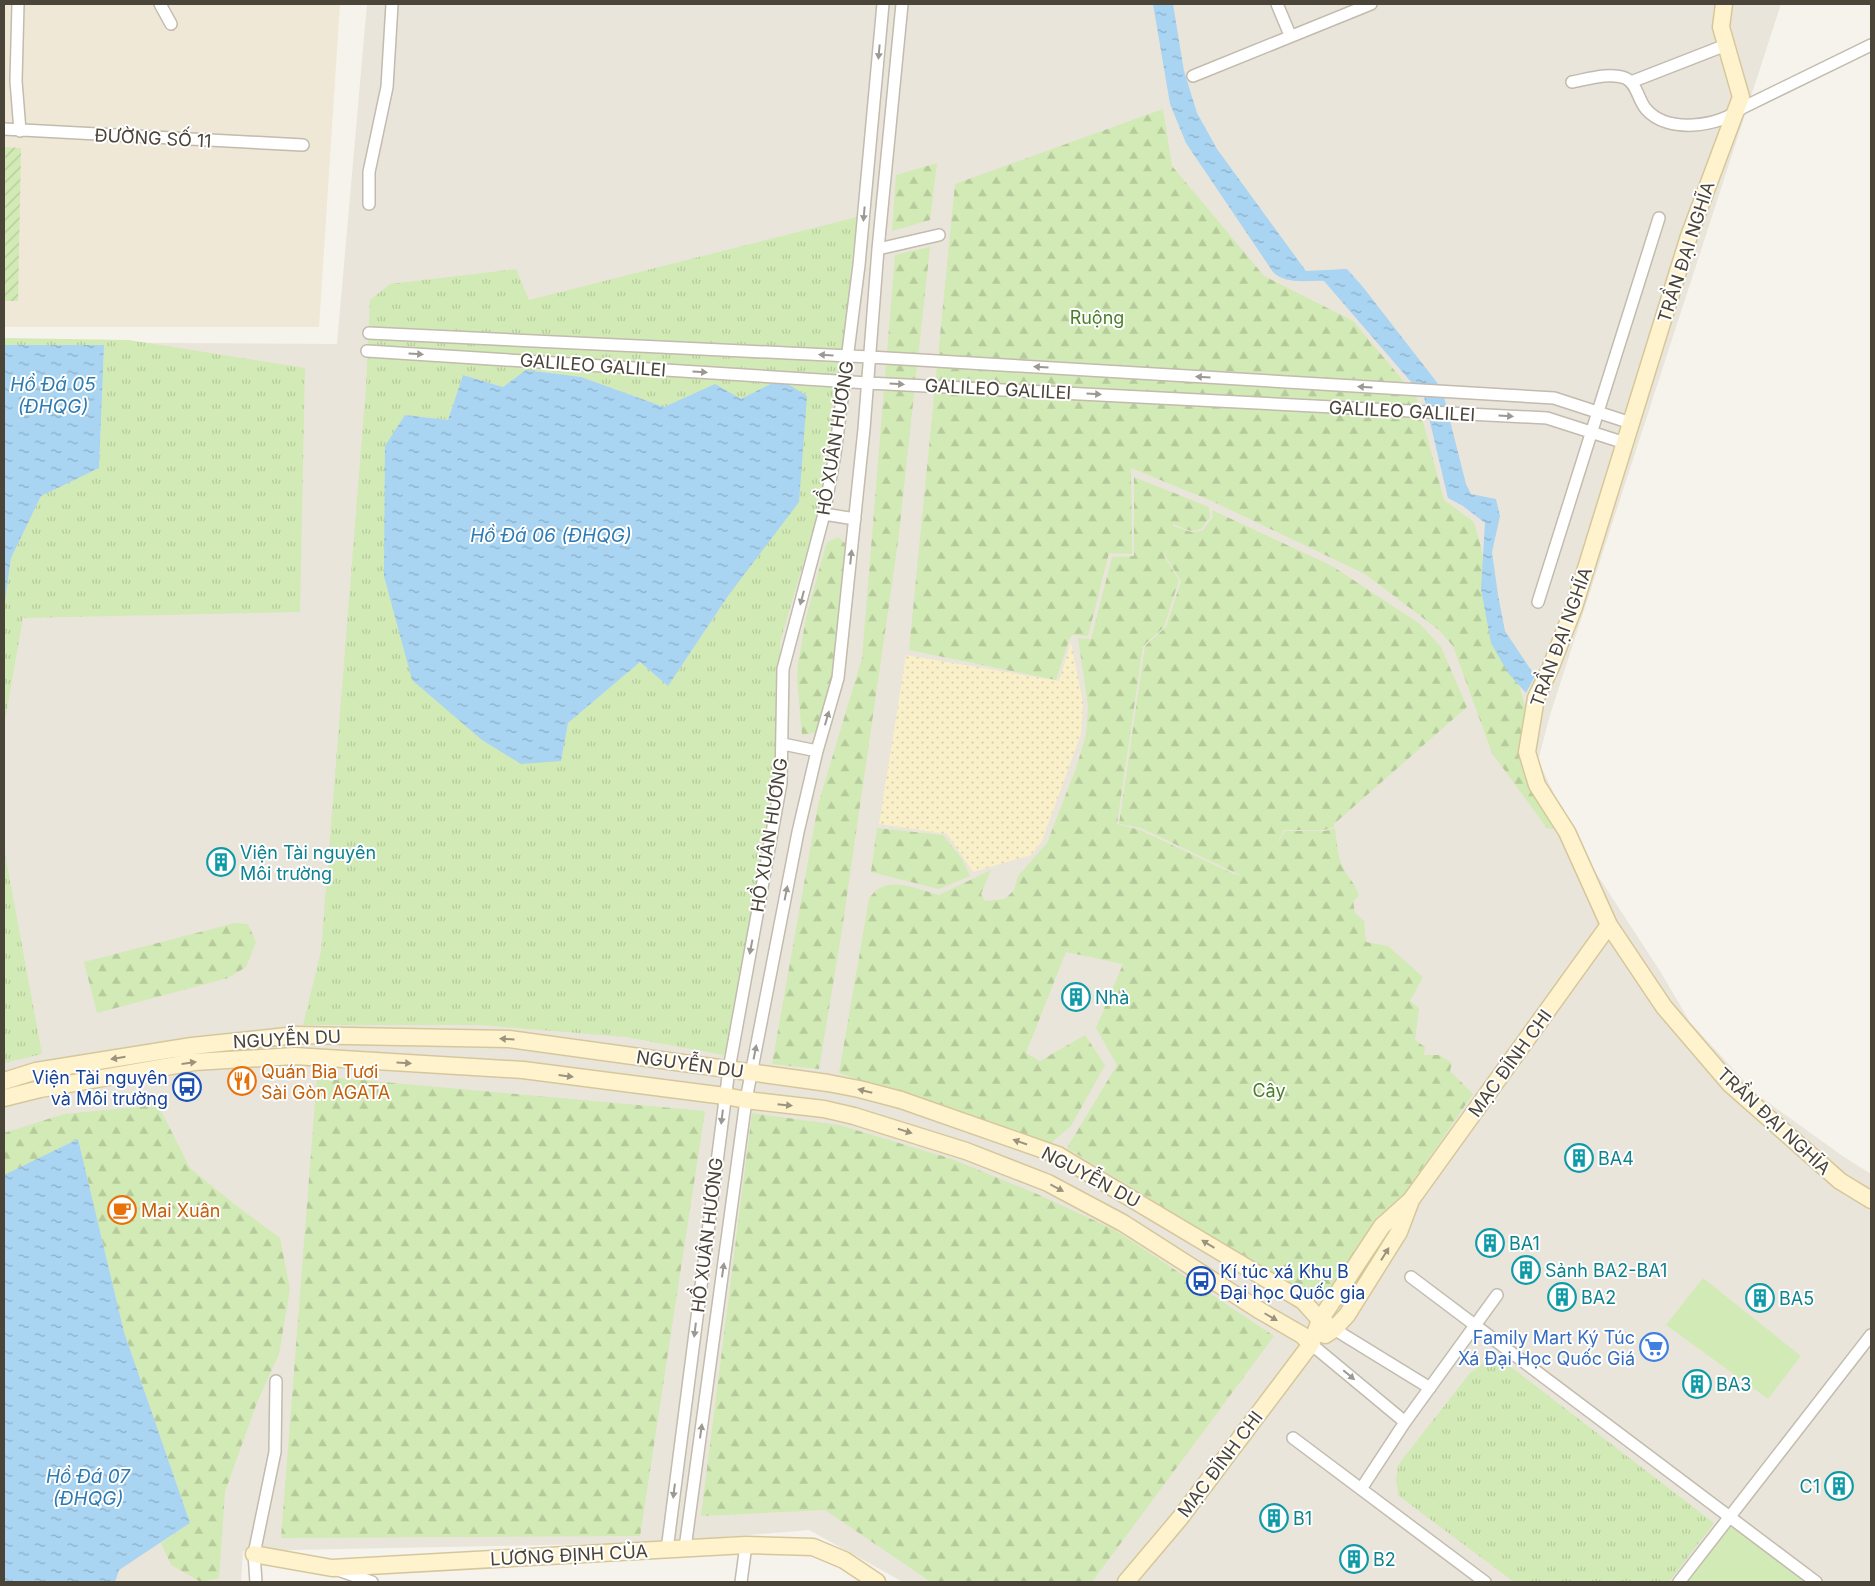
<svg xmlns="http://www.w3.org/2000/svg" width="1875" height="1586" viewBox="0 0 1875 1586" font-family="Inter,sans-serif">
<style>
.residential{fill:#eae5da}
.education{fill:#efe8d6}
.grass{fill:url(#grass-tufts);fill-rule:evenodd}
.forest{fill:url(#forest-firs);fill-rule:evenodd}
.sand{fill:url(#sand-dots)}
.park{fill:#d2eab5}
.garden{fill:url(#garden-furrows)}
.water{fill:url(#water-ripples)}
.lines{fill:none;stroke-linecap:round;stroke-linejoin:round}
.street-casing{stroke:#c2bbae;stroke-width:14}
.secondary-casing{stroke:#d6c79b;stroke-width:19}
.street{stroke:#fff;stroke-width:11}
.secondary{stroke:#fff3cd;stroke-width:16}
.oneway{fill:#9c9892}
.oneway2{fill:#9c937c}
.labels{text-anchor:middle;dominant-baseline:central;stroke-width:4;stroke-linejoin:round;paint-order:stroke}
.street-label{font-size:18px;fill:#4b4439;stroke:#fff}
.park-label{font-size:18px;fill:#4a7f2a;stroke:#fff}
.culture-label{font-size:18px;fill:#0d838f;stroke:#fff;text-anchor:start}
.food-label{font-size:18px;fill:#c56008;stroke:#fff;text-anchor:start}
.transit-label{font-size:18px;fill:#164399;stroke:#fff;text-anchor:end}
.shop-label{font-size:18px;fill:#366cbe;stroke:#fff;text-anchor:end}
.water-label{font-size:19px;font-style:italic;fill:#2e7ab2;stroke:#fff}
</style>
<defs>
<pattern id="grass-tufts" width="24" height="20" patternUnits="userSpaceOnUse" patternTransform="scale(1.25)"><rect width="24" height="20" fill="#d2eab5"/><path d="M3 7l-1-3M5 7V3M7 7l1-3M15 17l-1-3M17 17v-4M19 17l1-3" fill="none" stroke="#b6ca9c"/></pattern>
<pattern id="forest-firs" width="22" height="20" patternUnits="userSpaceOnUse" patternTransform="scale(1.25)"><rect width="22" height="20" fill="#d2eab5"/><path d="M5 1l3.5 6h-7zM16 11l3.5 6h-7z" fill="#b6ca9c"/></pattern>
<pattern id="sand-dots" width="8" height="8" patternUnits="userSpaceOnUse" patternTransform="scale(1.25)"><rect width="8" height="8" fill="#f9efc9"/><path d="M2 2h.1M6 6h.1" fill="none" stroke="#d7cead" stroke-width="1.8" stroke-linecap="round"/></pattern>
<pattern id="garden-furrows" width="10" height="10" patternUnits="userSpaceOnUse" patternTransform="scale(1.25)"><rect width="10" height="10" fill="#d2eab5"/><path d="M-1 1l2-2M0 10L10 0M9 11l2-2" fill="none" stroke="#b6ca9c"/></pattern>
<pattern id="water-ripples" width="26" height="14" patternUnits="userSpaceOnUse" patternTransform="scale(1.25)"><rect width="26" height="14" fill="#a9d4f2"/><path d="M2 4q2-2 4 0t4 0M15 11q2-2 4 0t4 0" fill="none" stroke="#8caec5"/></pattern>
</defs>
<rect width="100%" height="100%" fill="#f6f3ec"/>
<!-- residential -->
<path class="residential" d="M367,4H1781L1550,715L1538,761L1583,853L1660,971L1690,1022L1755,1093L1844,1157L1871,1174V1582H903L809,1530L653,1543L243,1551L241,1582H4V342L337,344Z"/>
<!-- education -->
<path class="education" d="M4,4H340L319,327H4Z"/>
<!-- grass -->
<path class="grass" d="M857,217L838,387L816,521L780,642L783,764L734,1045L723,1055L626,1037L481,1025H303L321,951L366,387L370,300L390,284L516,269L529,300ZM526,370L581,377L664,407L715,384L741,399L780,379L728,596L668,686L640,662L568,723L561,761L405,415L448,420L463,375L503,387Z
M4,338L129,340L305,368L300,612L23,618L4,726V608L11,558L41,496L99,468L104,346L4,345Z
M4,848L42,1054L4,1063Z
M1496,1359L1507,1364L1714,1523L1669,1582H1514L1399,1496L1396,1481L1398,1465L1470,1373L1487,1361Z"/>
<!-- forest -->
<path class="forest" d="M1163,109L1172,166L1264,276L1353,321L1416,396L1444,500L1474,522L1528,717C1524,733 1518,752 1522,768C1526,786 1549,814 1560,829H1550L1546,827L1492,753L1453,646L1439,630L1365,574L1212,501L1131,468L1132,554L1109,553L1088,636L1072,635L1069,640L1056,680L909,650L955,184Z
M937,163L930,220L892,231L896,175Z
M930,247L898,542L842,930L819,1069L772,1064L818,805L862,658L895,255Z
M1134,477L1209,507L1210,517L1201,529L1191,531L1173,524V526L1191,532L1202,531L1213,517L1212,510L1332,566L1420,624L1441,647L1467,707L1334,824V827L1324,830H1284L1274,848L1285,831H1325L1335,828C1337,841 1337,856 1343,868C1348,878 1356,884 1359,896L1353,901L1355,913L1364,921L1366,942L1388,946L1423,977L1410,1001L1419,1008L1415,1040L1425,1047L1424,1055H1439L1452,1063L1450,1071L1473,1094L1341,1286L1315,1299L1067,1148L1117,1065L1096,1028L1123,964L1066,952L1026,1053L1040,1061L1085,1035L1105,1065L1071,1126L1051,1143L839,1073L869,899C885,873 915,889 939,895L991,870L981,894L985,901L1005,899L1014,890L1018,876L1047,843L1076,768L1086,735L1088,706L1078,638L1091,639L1112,557L1134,556ZM1168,546L1165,555L1181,581L1166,627L1145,646L1119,824L1141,828L1242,876L1234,874L1140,830L1117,824L1143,646L1164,627L1179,580L1164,556Z
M838,537L845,543L850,560L834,674L819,732L802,735L797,679L798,664L806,618L825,548L828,542Z
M877,828L943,835L962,859L970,876L939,889L871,872Z
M235,923L248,924L256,942L246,967L228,978L97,1013L84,962Z
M317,1076L705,1111L640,1536L281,1538Z
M158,1105L190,1168L234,1204L280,1238L290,1289L279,1354L256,1405L225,1492L219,1578L201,1582L171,1565L161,1543L190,1523L124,1332L78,1139L4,1175V1133L64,1114Z
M752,1113L839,1125L952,1159L1037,1194L1115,1230L1274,1336L1092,1582H931L825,1510L701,1516Z"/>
<!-- sand -->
<path class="sand" d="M1071,642L1083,703L1081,734L1042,841L1031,855L973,872L947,834L879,824L906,655L1059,681Z"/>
<!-- park -->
<path class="park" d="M1703,1278L1801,1356L1768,1399L1666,1325Z
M1732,1517L1808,1582H1679Z"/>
<!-- garden -->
<path class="garden" d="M4,147L21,148L18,301H4Z"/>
<!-- water -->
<path class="water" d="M1153,4H1173L1184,71L1197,113L1217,149L1306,271L1347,269L1363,287L1442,389L1466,484L1471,494L1496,499L1500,516L1492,552L1498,595L1505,631L1535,676L1526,693L1508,673L1491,643L1481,589L1485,523L1463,506L1448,498L1424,397L1324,281C1307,280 1286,285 1273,272L1186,143L1170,104Z
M4,345H104L99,468L41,496L11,558L4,608Z
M526,370L581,377L664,407L715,384L741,399L780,379L807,396L799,502L728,596L668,686L640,662L568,723L561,761L521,764L482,740L412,680L384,576L385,446L405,415L448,420L463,375L503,387Z
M78,1139L124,1332L190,1523L119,1570L115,1582H4V1175Z"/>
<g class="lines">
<defs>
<path id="street" d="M18,4L16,81L20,131
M160,4L171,24
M1277,4L1290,35
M1193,76L1371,4
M1572,82C1588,79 1610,72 1625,78C1637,83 1638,100 1646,109C1667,134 1719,127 1742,108L1871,45
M1631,82L1726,45
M4,129L303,145
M369,204V172L387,87L392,4
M878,249L939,235
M369,333L870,357L1554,398L1631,423
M367,351L868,383L1547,418L1625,443
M824,514L855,519
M1538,602L1659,218
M783,744L817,751
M1411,1277L1816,1582
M1334,1329L1430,1388
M1311,1344L1405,1422
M1293,1438L1485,1582
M1361,1489L1405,1422L1497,1295
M685,1548L746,1100L798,832L817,751L838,678L864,429L878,249L902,4
M667,1550L729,1069L781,783L783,669L824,514L835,454L859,265L883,4
M338,1570L372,1582
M256,1582L254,1554L275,1452L276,1381
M741,1582L746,1545
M1679,1582L1871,1335"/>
<path id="secondary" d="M1724,4L1721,27L1741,97L1689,236L1574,607L1550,669L1536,698L1527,752L1537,785L1567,832L1609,925L1664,1007L1730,1084L1840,1181L1871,1200
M4,1081L36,1071L192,1046L296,1035L509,1039L828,1083L859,1089L901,1100L1058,1155L1303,1301L1320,1320L1334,1329
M4,1098L40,1089L194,1062L294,1056L523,1070L725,1096L746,1100L824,1109L854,1116L966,1151L1048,1183L1123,1223L1259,1310L1302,1335L1311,1344
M1325,1335L1334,1329L1347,1315L1399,1232L1410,1203
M254,1554L332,1568L746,1545L813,1547L844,1560L877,1582
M1126,1582L1180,1518L1311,1344L1320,1320L1382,1226L1411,1200L1609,925"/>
</defs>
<!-- street casing -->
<use href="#street" class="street-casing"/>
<!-- secondary casing -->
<use href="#secondary" class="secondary-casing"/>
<!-- street -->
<use href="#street" class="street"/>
<!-- secondary -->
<use href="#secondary" class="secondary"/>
</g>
<!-- one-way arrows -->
<defs><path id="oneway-solid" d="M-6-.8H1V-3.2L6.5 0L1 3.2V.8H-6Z" transform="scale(1.25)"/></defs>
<g class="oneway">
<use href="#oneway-solid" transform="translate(879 52) rotate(95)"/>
<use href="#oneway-solid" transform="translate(864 214) rotate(95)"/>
<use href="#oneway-solid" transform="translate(416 354) rotate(4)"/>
<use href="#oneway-solid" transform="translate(826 355) rotate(-177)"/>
<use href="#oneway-solid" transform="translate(1041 367) rotate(-177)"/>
<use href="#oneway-solid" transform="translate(700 372) rotate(4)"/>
<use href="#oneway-solid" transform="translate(1203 377) rotate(-177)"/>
<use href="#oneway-solid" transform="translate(897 384) rotate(3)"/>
<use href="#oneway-solid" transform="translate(1365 387) rotate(-177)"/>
<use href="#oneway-solid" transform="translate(1094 394) rotate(3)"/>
<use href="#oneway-solid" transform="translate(1506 416) rotate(3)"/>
<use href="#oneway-solid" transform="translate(851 557) rotate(-84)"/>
<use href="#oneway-solid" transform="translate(802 598) rotate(105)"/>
<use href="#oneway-solid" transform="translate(827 718) rotate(-74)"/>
<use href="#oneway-solid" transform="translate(786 893) rotate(-79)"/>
<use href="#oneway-solid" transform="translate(751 947) rotate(101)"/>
<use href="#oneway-solid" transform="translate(755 1052) rotate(-79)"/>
<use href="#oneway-solid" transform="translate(722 1117) rotate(97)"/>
<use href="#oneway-solid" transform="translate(723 1270) rotate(-82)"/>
<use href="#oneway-solid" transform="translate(695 1330) rotate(97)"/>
<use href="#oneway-solid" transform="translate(1349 1375) rotate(40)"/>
<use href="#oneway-solid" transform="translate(701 1431) rotate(-82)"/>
<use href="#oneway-solid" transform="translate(674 1491) rotate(97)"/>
</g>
<g class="oneway2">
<use href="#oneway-solid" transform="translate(507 1039) rotate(-177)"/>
<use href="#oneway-solid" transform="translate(118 1058) rotate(171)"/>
<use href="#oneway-solid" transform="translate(189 1063) rotate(-8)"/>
<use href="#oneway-solid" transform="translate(404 1063) rotate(3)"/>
<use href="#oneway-solid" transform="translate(566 1076) rotate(7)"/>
<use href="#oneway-solid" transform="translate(865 1091) rotate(-166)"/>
<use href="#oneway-solid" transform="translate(785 1105) rotate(6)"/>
<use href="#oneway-solid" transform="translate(905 1131) rotate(17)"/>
<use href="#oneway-solid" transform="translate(1020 1142) rotate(-161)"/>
<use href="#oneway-solid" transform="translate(1057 1188) rotate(28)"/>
<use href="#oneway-solid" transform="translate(1208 1244) rotate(-149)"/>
<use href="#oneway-solid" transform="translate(1385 1254) rotate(-58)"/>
<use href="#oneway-solid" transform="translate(1271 1317) rotate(30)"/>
</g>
<!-- icons -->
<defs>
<symbol id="building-ring" viewBox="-11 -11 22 22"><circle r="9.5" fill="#fff" stroke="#0f9aa8" stroke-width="1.5"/><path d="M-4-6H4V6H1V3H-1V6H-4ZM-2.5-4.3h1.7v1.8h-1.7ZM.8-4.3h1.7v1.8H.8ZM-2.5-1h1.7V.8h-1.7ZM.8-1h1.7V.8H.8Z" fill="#0f9aa8"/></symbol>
<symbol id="restaurant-ring" viewBox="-11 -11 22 22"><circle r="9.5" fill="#fff" stroke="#e8710a" stroke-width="1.5"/><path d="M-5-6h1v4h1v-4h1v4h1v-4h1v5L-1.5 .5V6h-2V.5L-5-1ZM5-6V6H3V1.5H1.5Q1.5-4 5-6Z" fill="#e8710a"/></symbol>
<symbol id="bus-ring" viewBox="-11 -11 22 22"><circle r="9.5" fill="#fff" stroke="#1a4fb4" stroke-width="1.5"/><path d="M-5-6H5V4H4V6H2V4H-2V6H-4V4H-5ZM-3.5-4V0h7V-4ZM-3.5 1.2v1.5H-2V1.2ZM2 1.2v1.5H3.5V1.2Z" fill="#1a4fb4"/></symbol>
<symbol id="cafe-ring" viewBox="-11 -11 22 22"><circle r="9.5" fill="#fff" stroke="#e8710a" stroke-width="1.5"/><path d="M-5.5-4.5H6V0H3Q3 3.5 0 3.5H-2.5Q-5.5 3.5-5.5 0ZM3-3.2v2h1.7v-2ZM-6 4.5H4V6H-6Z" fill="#e8710a"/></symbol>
<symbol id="supermarket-ring" viewBox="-11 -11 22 22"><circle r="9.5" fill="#fff" stroke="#3f7fe0" stroke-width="1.5"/><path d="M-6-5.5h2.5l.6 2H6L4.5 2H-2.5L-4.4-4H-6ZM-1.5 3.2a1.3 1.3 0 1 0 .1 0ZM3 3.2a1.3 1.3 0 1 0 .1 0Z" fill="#3f7fe0"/></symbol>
</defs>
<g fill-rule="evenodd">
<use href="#building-ring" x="205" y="846" width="32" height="32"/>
<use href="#building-ring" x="1060" y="981" width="32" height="32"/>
<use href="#restaurant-ring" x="226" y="1065" width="32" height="32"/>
<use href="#bus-ring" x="171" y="1071" width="32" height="32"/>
<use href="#building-ring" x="1563" y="1142" width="32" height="32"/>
<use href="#cafe-ring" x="106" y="1194" width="32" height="32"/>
<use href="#building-ring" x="1474" y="1227" width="32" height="32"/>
<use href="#building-ring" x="1510" y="1254" width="32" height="32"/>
<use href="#bus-ring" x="1185" y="1265" width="32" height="32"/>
<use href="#building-ring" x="1546" y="1281" width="32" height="32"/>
<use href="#building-ring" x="1744" y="1282" width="32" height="32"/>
<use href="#supermarket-ring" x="1638" y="1331" width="32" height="32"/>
<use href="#building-ring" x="1681" y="1368" width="32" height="32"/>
<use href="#building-ring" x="1823" y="1470" width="32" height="32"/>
<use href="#building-ring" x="1258" y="1502" width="32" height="32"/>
<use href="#building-ring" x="1338" y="1543" width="32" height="32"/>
</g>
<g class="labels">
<!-- street labels -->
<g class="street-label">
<text transform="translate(153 138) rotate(3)">ĐƯỜNG SỐ 11</text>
<text transform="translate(1686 252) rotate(-72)">TRẦN ĐẠI NGHĨA</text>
<text transform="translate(593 365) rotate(4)">GALILEO GALILEI</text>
<text transform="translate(998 389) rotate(3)">GALILEO GALILEI</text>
<text transform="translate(1402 411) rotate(3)">GALILEO GALILEI</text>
<text transform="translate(835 438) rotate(-81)">HỒ XUÂN HƯƠNG</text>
<text transform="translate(1561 637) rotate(-70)">TRẦN ĐẠI NGHĨA</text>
<text transform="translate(769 835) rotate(-81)">HỒ XUÂN HƯƠNG</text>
<text transform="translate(287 1039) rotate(-3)">NGUYỄN DU</text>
<text transform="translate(1510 1063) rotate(-54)">MẠC ĐĨNH CHI</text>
<text transform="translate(690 1064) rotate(8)">NGUYỄN DU</text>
<text transform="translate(1774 1121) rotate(43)">TRẦN ĐẠI NGHĨA</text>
<text transform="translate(1091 1177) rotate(28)">NGUYỄN DU</text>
<text transform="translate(707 1235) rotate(-83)">HỒ XUÂN HƯƠNG</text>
<text transform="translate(1220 1464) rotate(-53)">MẠC ĐĨNH CHI</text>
<text transform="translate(569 1555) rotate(-3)">LƯƠNG ĐỊNH CỦA</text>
</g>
<!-- park labels -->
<g class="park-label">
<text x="1097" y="317">Ruộng</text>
<text x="1269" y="1090">Cây</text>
</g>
<!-- culture labels -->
<g class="culture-label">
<text x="240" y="852">Viện Tài nguyên<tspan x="240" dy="21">Môi trường</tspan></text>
<text x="1095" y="997">Nhà</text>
<text x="1598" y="1158">BA4</text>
<text x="1509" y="1243">BA1</text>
<text x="1545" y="1270">Sảnh BA2-BA1</text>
<text x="1581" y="1297">BA2</text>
<text x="1779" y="1298">BA5</text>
<text x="1716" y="1384">BA3</text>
<text x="1820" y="1486" text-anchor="end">C1</text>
<text x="1293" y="1518">B1</text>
<text x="1373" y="1559">B2</text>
</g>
<!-- food labels -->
<g class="food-label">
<text x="261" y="1071">Quán Bia Tươi<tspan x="261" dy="21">Sài Gòn AGATA</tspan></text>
<text x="141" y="1210">Mai Xuân</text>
</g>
<!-- transit labels -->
<g class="transit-label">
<text x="168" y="1077">Viện Tài nguyên<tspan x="168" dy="21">và Môi trường</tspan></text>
<text x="1220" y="1271" text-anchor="start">Kí túc xá Khu B<tspan x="1220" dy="21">Đại học Quốc gia</tspan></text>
</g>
<!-- shop labels -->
<g class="shop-label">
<text x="1635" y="1337">Family Mart Ký Túc<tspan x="1635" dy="21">Xá Đại Học Quốc Giá</tspan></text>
</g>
<!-- water labels -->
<g class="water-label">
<text x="53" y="384">Hồ Đá 05<tspan x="53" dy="22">(ĐHQG)</tspan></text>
<text x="551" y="535">Hồ Đá 06 (ĐHQG)</text>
<text x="88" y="1476">Hồ Đá 07<tspan x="88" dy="22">(ĐHQG)</tspan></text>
</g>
</g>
<!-- border -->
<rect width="1875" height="1586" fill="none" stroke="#4b4439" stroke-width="10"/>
</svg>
